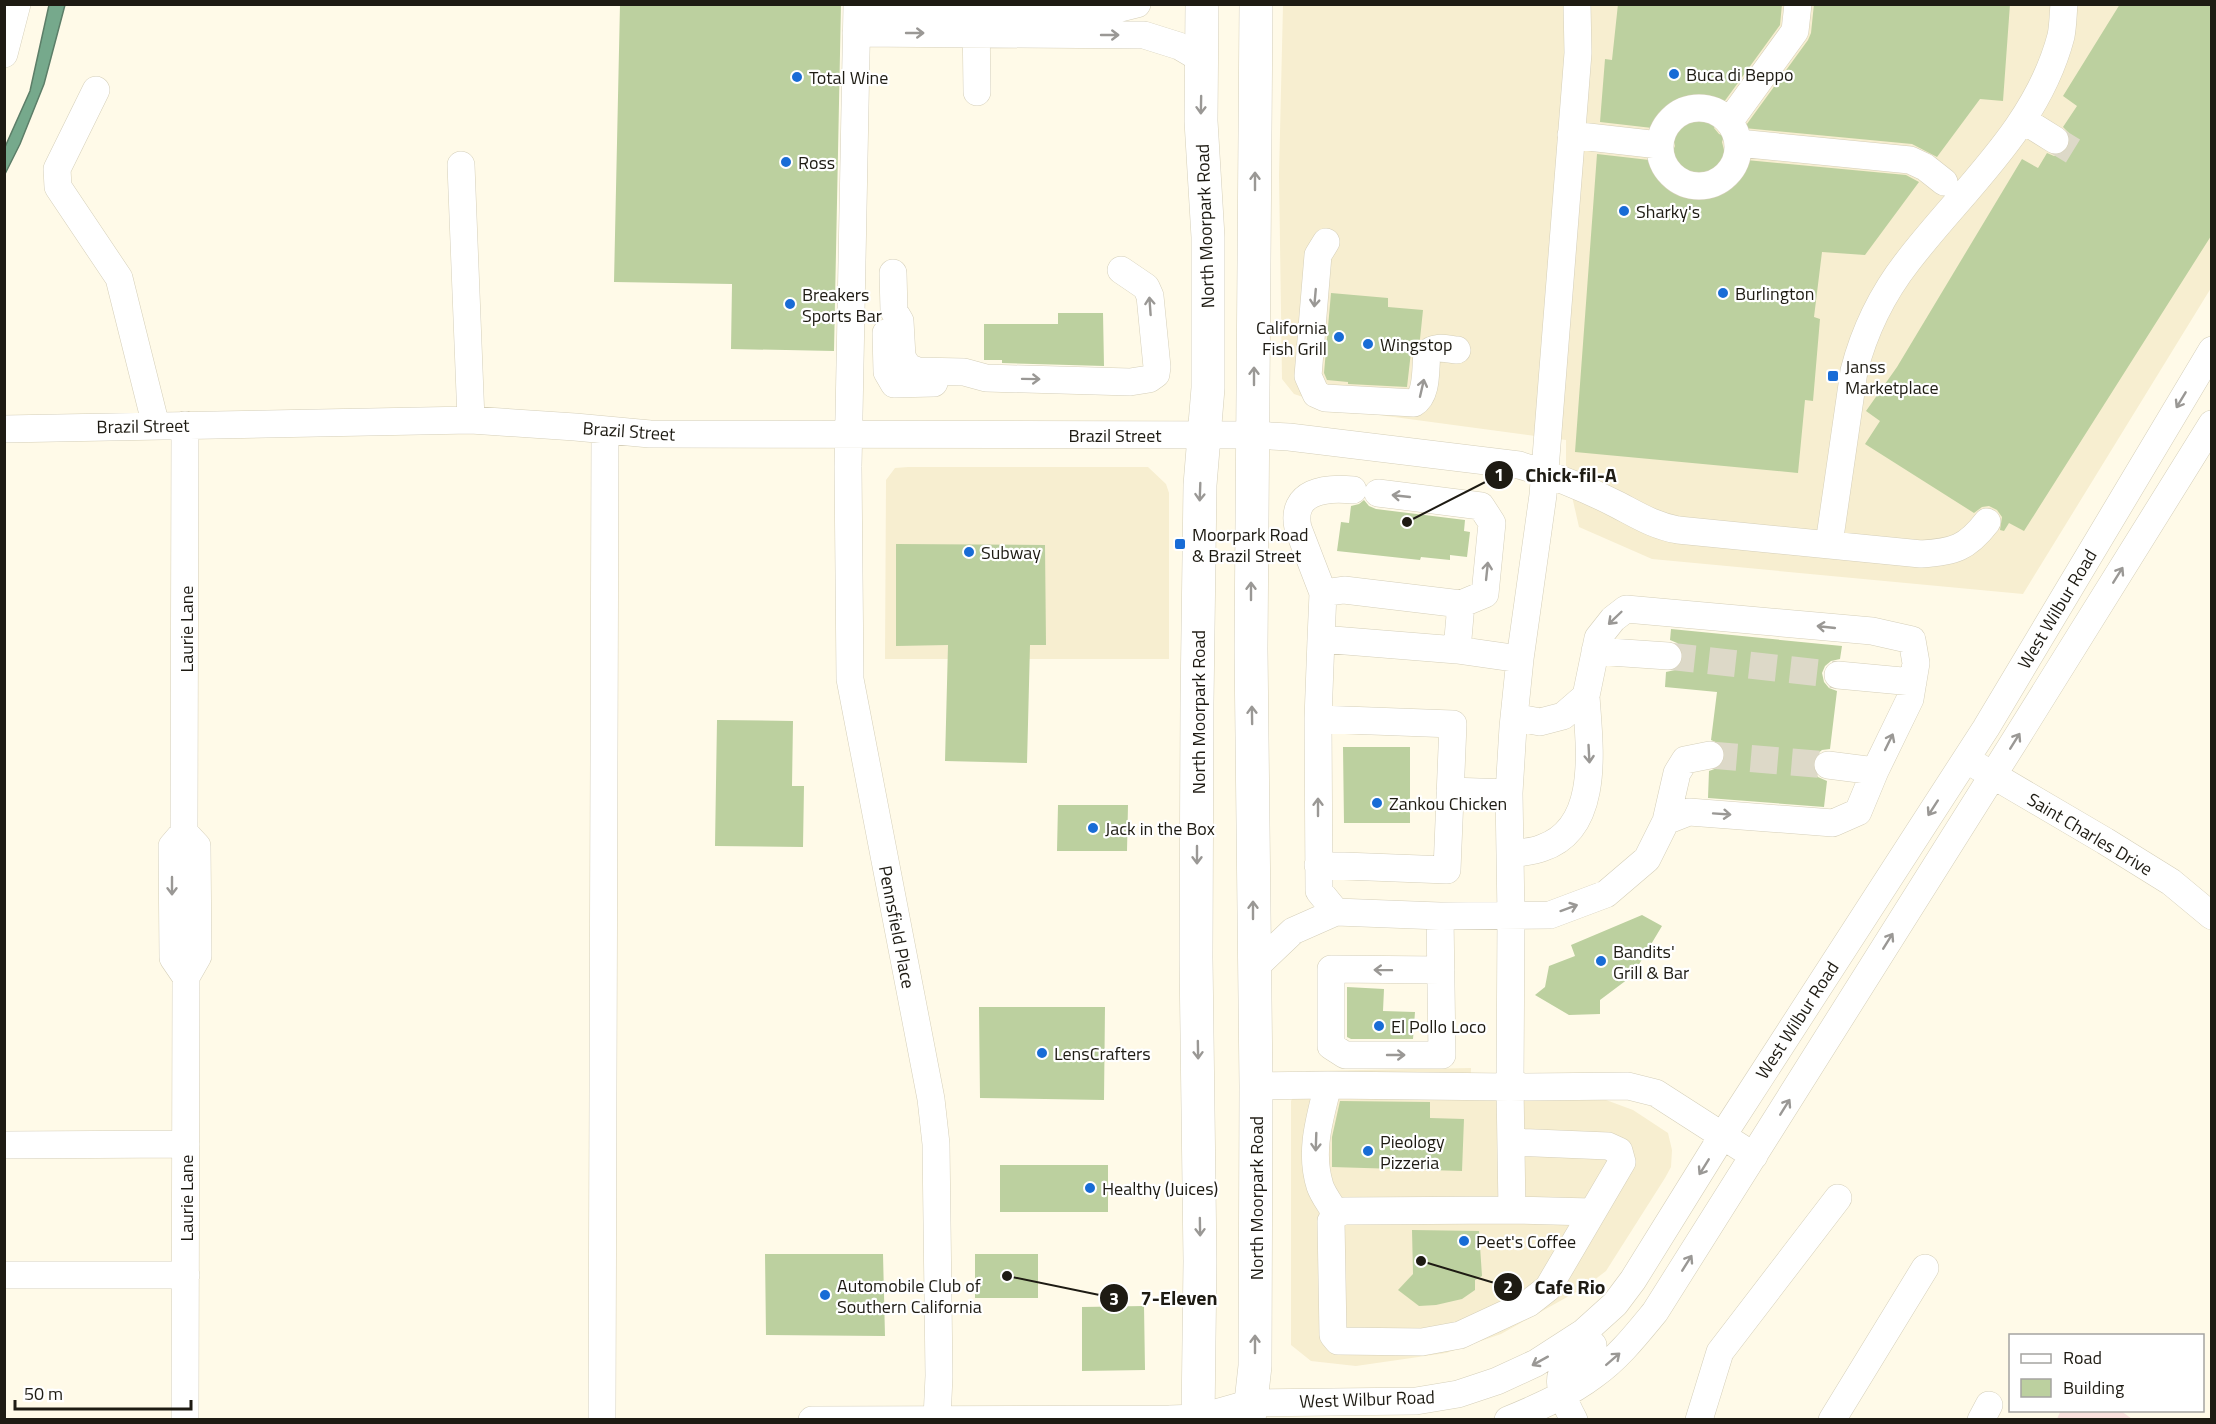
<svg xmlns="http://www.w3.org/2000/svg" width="2216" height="1424" viewBox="0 0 2216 1424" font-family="'Titillium Web',sans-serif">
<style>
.built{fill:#f7eed0}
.green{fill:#fae1dd}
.water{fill:#76a98c;stroke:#5c7e68;stroke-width:1.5}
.building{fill:#bcd09f}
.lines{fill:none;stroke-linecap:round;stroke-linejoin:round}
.minor-tunnel{stroke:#ddd9c8;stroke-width:27;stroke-dasharray:27 14;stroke-linecap:butt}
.minor-casing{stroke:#d5cfb9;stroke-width:28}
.major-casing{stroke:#d5cfb9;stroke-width:34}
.minor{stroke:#fff;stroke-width:27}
.major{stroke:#fff;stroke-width:33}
.oneway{stroke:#9a9895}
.poi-dot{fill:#186cd6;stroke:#fff;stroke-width:2}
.labels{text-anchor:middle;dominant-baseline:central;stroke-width:4.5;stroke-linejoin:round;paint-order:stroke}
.poi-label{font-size:18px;fill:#1e1b13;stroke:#fff;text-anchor:start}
.street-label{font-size:18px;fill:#1e1b13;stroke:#fff}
.leader{fill:none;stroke:#1e1b13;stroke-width:2}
.callout-dot{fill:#1e1b13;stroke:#fff;stroke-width:2}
.mark-label{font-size:18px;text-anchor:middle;font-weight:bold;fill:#fff}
.callout-label{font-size:20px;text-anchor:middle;font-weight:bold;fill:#1e1b13;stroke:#fff;stroke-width:4.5;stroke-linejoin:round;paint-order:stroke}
</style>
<rect width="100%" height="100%" fill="#fffae8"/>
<!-- built -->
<path class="built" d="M1283,5H2211V288L2023,594L1652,559L1579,527L1566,470V440L1342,410L1294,394L1282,379L1279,175Z
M908,467H1148L1166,484L1169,493V659H885L886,480L895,468Z
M1471,1068L1470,1095L1606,1100L1633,1110L1668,1133L1672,1150L1671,1167L1665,1178L1606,1271L1585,1287L1501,1334L1446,1353L1356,1366L1311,1361L1291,1345V1101L1306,1071Z"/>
<!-- green -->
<path class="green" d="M2061,1410L2121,1411L2132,1419H2057Z"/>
<!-- water -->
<path class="water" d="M49,5H65L44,84L20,144L5,174V147L30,91Z"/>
<!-- building -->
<path class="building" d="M620,4H841L834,351L731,349L732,284L614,282Z
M1618,4H1782L1780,25L1716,113L1713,120L1714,128L1719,134L1724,136L1722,142L1724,150L1729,156L1736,159L1906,175L1919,182L1865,255L1822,252L1814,317L1820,319L1813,401L1805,400L1798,473L1575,452L1597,154L1658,161L1666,159L1671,155L1675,146L1673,138L1668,132L1661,129L1600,122L1605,59L1612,60Z
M1814,4H2010L2003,101L1980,99L1937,157L1912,144L1744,128L1808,40L1811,33Z
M2120,4H2211V236L2024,531L2009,523L2004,531L2000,530L2002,517L1997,510L1989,506L1982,507L1974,513L1865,444L1880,421L1866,411L1897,367L2022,159L2038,168L2047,153L2054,156L2062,154L2069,148L2071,140L2069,133L2063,127L2077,106L2063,96Z
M1331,293L1388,298V307L1423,310L1420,339L1411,352L1407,387L1348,384V382L1327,380L1324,373Z
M1058,313H1103L1104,366L1002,363V360H984V324H1058Z
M1364,500L1369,506L1376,509L1465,520L1464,531L1470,532L1467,557L1450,555V560L1421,557L1420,560L1337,551L1341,522L1349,523L1351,506L1359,504Z
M896,544L1045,545L1046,645H1030L1027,763L945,761L948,645L896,646Z
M1671,629L1842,646L1840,659L1831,661L1825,666L1822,673L1824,682L1829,688L1837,691L1830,749L1822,750L1816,755L1812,764L1813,771L1818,777L1827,781L1824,807L1708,798L1709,771L1720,767L1725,759V751L1722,745L1711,740L1717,692L1665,687L1666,672L1675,670L1681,664L1684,658L1682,649L1677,643L1670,640Z
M717,720L793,721L792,786H804L803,847L715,846Z
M1343,747H1410V823H1344Z
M1058,805H1128L1127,851H1057Z
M1642,915L1662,926L1632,976L1600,1000V1014L1569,1015L1535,995L1545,987L1549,966L1575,956L1571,945Z
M1347,987L1384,989L1383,1011L1415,1012L1413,1039H1351L1347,1037Z
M979,1007H1105L1104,1100L980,1098Z
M1340,1101L1430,1102V1118L1464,1119L1462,1171L1332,1167V1137Z
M1000,1165H1108V1212H1000Z
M1412,1230L1479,1231L1482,1276L1475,1280V1290L1462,1299L1436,1305L1419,1306L1398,1290L1413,1274Z
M765,1254H883L885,1336L766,1335Z
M975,1254H1038V1298H975Z
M1144,1306L1145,1370L1082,1371V1307Z"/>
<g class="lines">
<!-- minor-tunnel -->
<path class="minor-tunnel" d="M2055,140L2073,151
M1668,656L1838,675
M1710,755L1828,765"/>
<defs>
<path id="minor" d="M857,4L848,467L850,679L931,1099L936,1144L939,1376L937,1419
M1577,4L1578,53L1574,104L1543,495L1520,659L1513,727L1509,793L1511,916L1510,1087L1628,1086L1656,1093L1754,1156
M857,10L1109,11L1137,4
M976,15L977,92
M856,33L1144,35L1179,46L1201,59
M4,54L17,4
M96,90L57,169L58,187L119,278L156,426
M1660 147a39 39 0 1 1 78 0a39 39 0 1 1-78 0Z
M2023,120L2055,140
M1729,122L1795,31L1798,4
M1571,135L1659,145
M1738,143L1910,160L1925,167L1944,182
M461,165L471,420
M1326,242L1318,255L1308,376L1316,394L1325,398L1414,403C1428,395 1425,368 1427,354C1434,345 1447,349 1457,350
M893,273L894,311L900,321L902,357L908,367L918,371L964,372L986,378L1130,382L1149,379L1156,374L1157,367L1150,296L1146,287L1121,270
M886,333L887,372L894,384L934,383
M185,425L184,832L172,846L173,958L186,977
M4,429L471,420L575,427L650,434L1254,435L1289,437L1519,465C1553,475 1587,489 1618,505C1639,516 1655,526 1678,530L1921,554C1954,552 1967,548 1987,522
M1378,493L1481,506L1492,523L1485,594L1461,604L1344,590L1323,593L1321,639L1457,650L1520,659
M1829,544L1854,371C1864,332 1883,293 1908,261C1963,189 2037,128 2061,36C2063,26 2063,15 2064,4
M1323,593L1298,528C1290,491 1326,487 1353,490
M1321,639L1318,719L1319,891L1336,912L1440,916L1550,915L1606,894L1647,859L1666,821L1677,773L1685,760L1710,755
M1457,650L1461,604
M1595,651L1668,656
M1838,675L1913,682
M1514,717L1540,722L1563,716L1586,696L1598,638L1613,619L1626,609L1872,631L1912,640L1916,663L1910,699L1875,771L1828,765
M1318,719L1453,724L1447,870L1318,865
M1979,767L2105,841L2171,882L2212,916
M1450,791L1509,793
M1666,821L1689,812L1833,823L1858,812L1875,771
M184,832L197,846L198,956L186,977L185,1420
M1510,854C1521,852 1533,852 1542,848C1602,828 1589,744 1586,696
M1440,916L1442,1055H1345L1331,1046V969L1441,970
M1253,969L1293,931L1336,912
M1328,1085C1320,1118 1309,1151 1320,1186C1323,1195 1331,1205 1336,1214
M1256,1086L1328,1085L1510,1087L1512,1210L1344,1211L1336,1214L1331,1221L1333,1335L1338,1341L1422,1342L1460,1335L1529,1303L1548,1288L1622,1162L1619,1151L1608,1146L1511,1142
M4,1145L186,1144
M1512,1210L1591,1212
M4,1275H186
M602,1420L605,431
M812,1420L1169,1419L1198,1418L1251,1403L1416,1401L1458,1394L1497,1381L1536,1363L1584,1332L1615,1304L1633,1280L1723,1135L1986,728L2212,350
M1508,1420C1537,1408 1569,1394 1594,1375C1618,1358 1636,1335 1655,1312L2012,745L2212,424
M1574,1420C1566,1405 1553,1381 1566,1366C1573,1358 1584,1351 1593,1345
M1699,1420L1720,1352L1838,1198
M1832,1420L1925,1268
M1981,1420L1989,1405"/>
<path id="major" d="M1198,1420L1200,1261L1196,958L1197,703L1200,485L1208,388V237L1201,121L1202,4
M1249,1420L1255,1366L1256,1086L1251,649L1256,4"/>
</defs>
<!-- minor casing -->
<use href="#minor" class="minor-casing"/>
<!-- major casing -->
<use href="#major" class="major-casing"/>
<!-- minor -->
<use href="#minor" class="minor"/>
<!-- major -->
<use href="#major" class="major"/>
</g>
<!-- one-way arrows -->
<defs><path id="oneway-shaft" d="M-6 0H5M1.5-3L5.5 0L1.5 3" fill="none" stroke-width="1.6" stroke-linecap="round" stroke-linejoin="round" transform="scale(1.5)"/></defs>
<g class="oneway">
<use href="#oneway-shaft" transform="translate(915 33)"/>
<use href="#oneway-shaft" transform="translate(1110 35)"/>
<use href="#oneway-shaft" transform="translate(1201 105) rotate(91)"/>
<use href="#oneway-shaft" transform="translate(1255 181) rotate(-90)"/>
<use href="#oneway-shaft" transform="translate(1315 298) rotate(95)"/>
<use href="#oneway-shaft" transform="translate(1150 306) rotate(-94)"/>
<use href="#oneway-shaft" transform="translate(1254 376) rotate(-90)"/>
<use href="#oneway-shaft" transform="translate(1031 379) rotate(1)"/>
<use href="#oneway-shaft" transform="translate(1422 388) rotate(-77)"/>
<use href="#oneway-shaft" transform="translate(2181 400) rotate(121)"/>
<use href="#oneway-shaft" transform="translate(1200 492) rotate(92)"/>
<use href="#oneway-shaft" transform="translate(1401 496) rotate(-174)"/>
<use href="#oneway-shaft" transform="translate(1487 571) rotate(-84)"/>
<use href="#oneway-shaft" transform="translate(2118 575) rotate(-58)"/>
<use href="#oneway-shaft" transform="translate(1251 591) rotate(-90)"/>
<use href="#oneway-shaft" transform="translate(1615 618) rotate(136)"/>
<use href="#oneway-shaft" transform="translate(1826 627) rotate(-174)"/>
<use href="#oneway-shaft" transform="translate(1252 715) rotate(-91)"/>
<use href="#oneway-shaft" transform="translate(2015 741) rotate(-58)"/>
<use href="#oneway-shaft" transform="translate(1889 742) rotate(-64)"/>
<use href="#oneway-shaft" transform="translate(1589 754) rotate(87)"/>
<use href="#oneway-shaft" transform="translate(1318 807) rotate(-90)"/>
<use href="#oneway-shaft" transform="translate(1933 808) rotate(123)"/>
<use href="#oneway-shaft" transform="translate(1722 814) rotate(4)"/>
<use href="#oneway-shaft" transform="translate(1197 855) rotate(90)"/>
<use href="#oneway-shaft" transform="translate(172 886) rotate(90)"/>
<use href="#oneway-shaft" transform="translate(1569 908) rotate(-20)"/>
<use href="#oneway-shaft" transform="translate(1253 910) rotate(-90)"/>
<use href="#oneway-shaft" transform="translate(1888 941) rotate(-58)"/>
<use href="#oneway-shaft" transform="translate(1383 970) rotate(-179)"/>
<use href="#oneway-shaft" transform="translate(1198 1050) rotate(89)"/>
<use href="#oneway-shaft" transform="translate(1396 1055)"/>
<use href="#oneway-shaft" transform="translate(1785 1107) rotate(-58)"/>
<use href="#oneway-shaft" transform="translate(1316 1142) rotate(92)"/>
<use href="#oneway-shaft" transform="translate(1704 1167) rotate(122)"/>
<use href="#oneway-shaft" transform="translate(1200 1227) rotate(89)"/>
<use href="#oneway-shaft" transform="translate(1687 1263) rotate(-58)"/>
<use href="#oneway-shaft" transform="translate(1255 1344) rotate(-90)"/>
<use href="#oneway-shaft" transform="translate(1613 1359) rotate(-41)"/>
<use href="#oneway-shaft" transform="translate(1540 1361) rotate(151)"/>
</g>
<!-- markers -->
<g class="poi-dot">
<circle cx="1674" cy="74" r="6"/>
<circle cx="797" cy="77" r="6"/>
<circle cx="786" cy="162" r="6"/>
<circle cx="1624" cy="211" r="6"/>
<circle cx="1723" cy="293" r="6"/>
<circle cx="790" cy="304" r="6"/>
<circle cx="1339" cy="337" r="6"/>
<circle cx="1368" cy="344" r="6"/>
<rect x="1827" y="370" width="12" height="12" rx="3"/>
<rect x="1174" y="538" width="12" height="12" rx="3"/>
<circle cx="969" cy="552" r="6"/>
<circle cx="1377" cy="803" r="6"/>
<circle cx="1093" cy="828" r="6"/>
<circle cx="1601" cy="961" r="6"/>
<circle cx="1379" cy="1026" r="6"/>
<circle cx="1042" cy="1053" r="6"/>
<circle cx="1368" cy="1151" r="6"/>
<circle cx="1090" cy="1188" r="6"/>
<circle cx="1464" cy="1241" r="6"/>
<circle cx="825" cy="1295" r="6"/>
</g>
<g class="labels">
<!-- poi labels -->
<g class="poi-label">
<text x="1686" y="74">Buca di Beppo</text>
<text x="809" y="77">Total Wine</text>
<text x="798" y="162">Ross</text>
<text x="1636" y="211">Sharky's</text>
<text x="1735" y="293">Burlington</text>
<text x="802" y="294">Breakers<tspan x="802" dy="21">Sports Bar</tspan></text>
<text x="1327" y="327" text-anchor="end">California<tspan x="1327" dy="21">Fish Grill</tspan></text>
<text x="1380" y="344">Wingstop</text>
<text x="1845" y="366">Janss<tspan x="1845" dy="21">Marketplace</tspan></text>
<text x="1192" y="534">Moorpark Road<tspan x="1192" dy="21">&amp; Brazil Street</tspan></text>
<text x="981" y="552">Subway</text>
<text x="1389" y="803">Zankou Chicken</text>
<text x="1105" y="828">Jack in the Box</text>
<text x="1613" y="951">Bandits'<tspan x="1613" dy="21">Grill &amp; Bar</tspan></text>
<text x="1391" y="1026">El Pollo Loco</text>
<text x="1054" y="1053">LensCrafters</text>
<text x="1380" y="1141">Pieology<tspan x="1380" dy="21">Pizzeria</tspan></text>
<text x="1102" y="1188">Healthy (Juices)</text>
<text x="1476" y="1241">Peet's Coffee</text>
<text x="837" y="1285">Automobile Club of<tspan x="837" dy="21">Southern California</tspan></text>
</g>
<!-- street labels -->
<g class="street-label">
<text transform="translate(1205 226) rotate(-92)">North Moorpark Road</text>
<text transform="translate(143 426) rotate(-1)">Brazil Street</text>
<text transform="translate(629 431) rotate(4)">Brazil Street</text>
<text x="1115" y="435">Brazil Street</text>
<text transform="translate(2057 609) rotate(-59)">West Wilbur Road</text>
<text transform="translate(186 629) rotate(-90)">Laurie Lane</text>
<text transform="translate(1198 712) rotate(-90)">North Moorpark Road</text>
<text transform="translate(2090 834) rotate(31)">Saint Charles Drive</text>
<text transform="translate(897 927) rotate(79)">Pennsfield Place</text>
<text transform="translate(1797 1020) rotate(-57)">West Wilbur Road</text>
<text transform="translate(186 1198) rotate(-90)">Laurie Lane</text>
<text transform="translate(1256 1198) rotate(-90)">North Moorpark Road</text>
<text transform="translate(1367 1399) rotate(-2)">West Wilbur Road</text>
</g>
</g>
<!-- callouts -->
<path class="leader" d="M1407 522L1499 475M1421 1261L1508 1287M1007 1276L1114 1298"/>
<g class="callout-dot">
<circle cx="1407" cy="522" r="6"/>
<circle cx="1421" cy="1261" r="6"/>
<circle cx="1007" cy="1276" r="6"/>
<circle cx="1499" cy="475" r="15"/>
<circle cx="1508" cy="1287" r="15"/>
<circle cx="1114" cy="1298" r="15"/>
</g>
<g class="mark-label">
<text x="1499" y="481">1</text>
<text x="1508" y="1293">2</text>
<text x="1114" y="1305">3</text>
</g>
<g class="callout-label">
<text x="1571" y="482">Chick-fil-A</text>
<text x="1570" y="1294">Cafe Rio</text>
<text x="1179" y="1305">7-Eleven</text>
</g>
<!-- border -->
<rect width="2216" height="1424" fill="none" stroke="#1e1b13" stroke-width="12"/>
<!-- legend -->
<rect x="2009" y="1334" width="195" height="78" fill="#ffffff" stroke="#a5a4a1" stroke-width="1.5"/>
<rect x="2021" y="1354" width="30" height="9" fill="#ffffff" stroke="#a5a4a1" stroke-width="1.5"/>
<text x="2063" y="1364" font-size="18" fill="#1e1b13">Road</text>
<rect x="2021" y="1379" width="30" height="18" fill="#bcd09f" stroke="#a5a4a1" stroke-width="1.5"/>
<text x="2063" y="1394" font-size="18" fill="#1e1b13">Building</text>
<!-- scale -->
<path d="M15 1400v9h176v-9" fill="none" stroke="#1e1b13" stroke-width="3"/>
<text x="24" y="1400" font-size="18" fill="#1e1b13" stroke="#ffffff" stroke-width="4.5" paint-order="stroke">50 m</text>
</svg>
